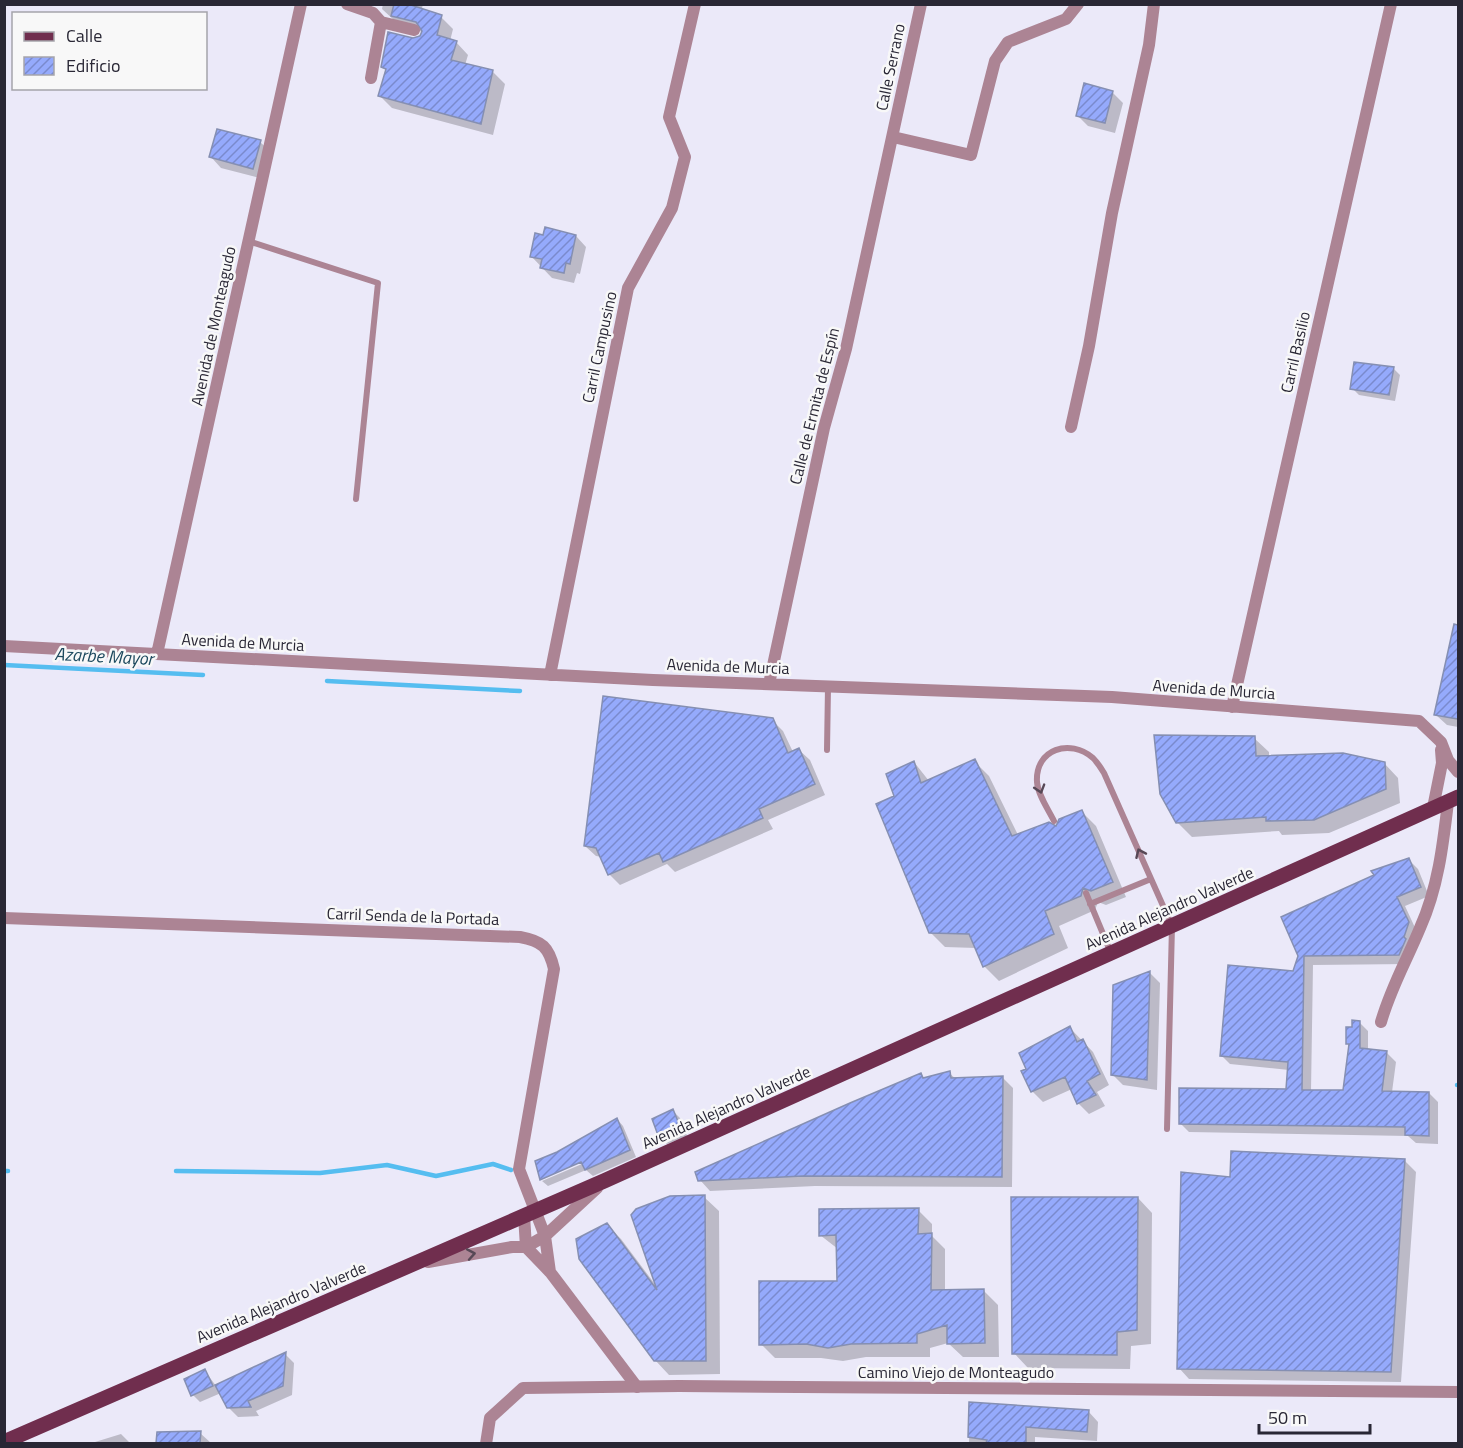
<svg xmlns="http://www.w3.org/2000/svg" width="1463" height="1448" viewBox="0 0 1463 1448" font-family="'Titillium Web',sans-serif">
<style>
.shadow{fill:#0003}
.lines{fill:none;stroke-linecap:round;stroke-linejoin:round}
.stream{stroke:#55bdf0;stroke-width:4.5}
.building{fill:url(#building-hatch);stroke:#858fb2;stroke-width:1.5}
.service{stroke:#ac8494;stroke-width:6}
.minor{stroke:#ac8494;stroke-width:12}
.tertiary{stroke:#ac8494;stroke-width:12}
.primary{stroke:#702e4e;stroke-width:15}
.oneway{stroke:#574856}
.labels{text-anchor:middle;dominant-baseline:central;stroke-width:5;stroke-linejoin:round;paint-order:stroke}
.street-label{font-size:16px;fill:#292735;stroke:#f8f8f8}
.water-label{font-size:18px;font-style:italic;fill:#1d495e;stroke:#f8f8f8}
</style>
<defs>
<pattern id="building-hatch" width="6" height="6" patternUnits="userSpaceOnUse" patternTransform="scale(1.5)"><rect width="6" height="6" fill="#95aafc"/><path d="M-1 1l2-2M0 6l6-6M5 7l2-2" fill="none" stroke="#7a8acd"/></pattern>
</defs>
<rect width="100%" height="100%" fill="#ebe9f9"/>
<!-- shadow -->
<path class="shadow" d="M383,4H423L421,12L441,17L453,29L450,41L456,42L468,55L465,65L492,71L505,84L493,135L392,108L380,96L387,70L383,66L423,32L405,28L395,21L382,9Z
M1112,92L1123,103L1115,133L1088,126L1077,115Z
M260,142L271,152L264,179L221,168L211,157Z
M576,236L586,247L580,274L577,273L574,283L552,278L531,256Z
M1393,368L1400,375L1395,401L1359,395L1352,388Z
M1454,628L1458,629V727L1447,725L1436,715Z
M772,720L783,731L793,752L799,750L810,760L825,795L768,820L773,829L675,872L667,864L620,885L609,874L602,857L596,856L585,846Z
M1254,738L1269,752V757L1384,763L1398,778L1400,803L1329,833L1282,835L1279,831L1192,837L1177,822Z
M974,761L989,776L1018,835L1057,828L1082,812L1096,826L1126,897L1106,905L1098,902L1095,910L1059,926L1068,948L999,981L984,966L976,948L945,947L930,932L895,797L914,762L929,781Z
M1409,860L1418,869L1429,896L1405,906L1417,932L1408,964L1313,965L1311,1091L1345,1092L1351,1046L1348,1044L1353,1028L1359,1022L1368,1031V1050L1387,1053L1396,1062L1392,1092L1429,1093L1438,1102V1144L1416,1143L1408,1136L1189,1132L1180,1123L1287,1091L1289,1070L1230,1064L1221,1055L1294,973L1300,956Z
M1150,973L1160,983L1157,1090L1123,1085L1112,1074L1114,986Z
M1070,1028L1093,1052L1109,1085L1097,1092L1105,1106L1089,1114L1078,1103L1072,1089L1043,1102L1032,1091Z
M949,1073L956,1079L1002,1077L1013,1088L1012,1187L815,1186L710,1191L700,1180L921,1074L925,1079Z
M673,1111L680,1118L687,1136L667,1144L660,1137Z
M617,1119L623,1126L636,1157L593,1176L586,1170L548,1186L542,1181L589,1161L588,1158L541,1179L537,1162L558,1154Z
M1405,1161L1416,1172L1401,1382L1189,1379L1179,1368L1232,1178Z
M704,1197L719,1211L720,1374L669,1375L655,1360L606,1224L621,1239L657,1287Z
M1138,1198L1152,1213L1151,1344L1131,1346L1130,1369L1028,1368L1014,1353Z
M918,1210L932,1224V1236L945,1249V1291H984L998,1305L999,1357H963L948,1343L930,1348V1357H866L843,1361L821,1358H775L761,1344L838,1282V1249L820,1235Z
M285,1354L294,1363L292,1395L256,1411L259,1416L238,1417L228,1407L221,1393L200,1402L193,1395L205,1371L216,1386Z
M970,1403L1088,1411L1098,1422L1097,1441L1035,1437V1444H969Z
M200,1433L211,1443L158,1444V1434Z
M121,1434L131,1444H92L95,1442Z"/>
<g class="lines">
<!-- stream -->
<path class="stream" d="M4,665L203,675
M327,681L520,691
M1457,1085H1458
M4,1171H8
M176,1171L320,1173L387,1165L436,1176L493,1164L511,1170"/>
</g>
<!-- building -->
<path class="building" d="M394,4H408L442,15L437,35L457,41L451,60L493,70L481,124L378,96L386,69L381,67L388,32L413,38L420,36L422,31L416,22L391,16Z
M1084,83L1113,91L1105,123L1076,116Z
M217,129L261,140L253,169L209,157Z
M545,227L576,235L570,264L566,263L564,273L540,268L542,259L530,257L535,233L543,235Z
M1354,362L1394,367L1389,395L1350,389Z
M1454,624L1458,625V719L1434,715Z
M603,696L773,718L788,753L799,748L815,784L759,809L763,818L663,862L659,853L608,875L596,848L584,846Z
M1154,735L1255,736L1256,756L1343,753L1385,762L1386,789L1314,820L1266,821V817L1176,823L1160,794Z
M975,759L1012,836L1049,822L1056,826L1059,819L1082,810L1113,882L1091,891L1083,888L1081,896L1045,911L1054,934L983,967L969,934L929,933L876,804L894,796L886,774L914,761L921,783Z
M1409,858L1421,887L1397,897L1409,922L1404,937L1406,939L1399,955L1304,956L1302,1090H1343L1349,1044H1346V1027H1352V1020L1360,1021V1048L1387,1051L1382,1091L1429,1092V1136L1405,1135V1127L1179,1124V1088L1286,1089L1288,1062L1220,1056L1228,965L1293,971L1298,956L1281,917L1374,875L1371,871Z
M1150,971L1147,1080L1111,1075L1113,985Z
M1070,1026L1077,1042L1083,1039L1100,1074L1087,1081L1096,1095L1077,1104L1065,1077L1031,1092L1021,1071L1026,1069L1019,1053Z
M950,1071L951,1078L1003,1076L1002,1177L803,1176L698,1181L695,1172L850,1103L921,1073L923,1078Z
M673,1109L681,1129L659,1138L652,1119Z
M617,1118L630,1150L585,1170L581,1162L540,1180L535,1161L557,1152Z
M1231,1151L1405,1159L1391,1372L1177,1369L1181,1172L1230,1177Z
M705,1195L706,1361H654L579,1259L576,1239L607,1223L657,1290L631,1215L636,1209L670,1196Z
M1011,1197H1138L1137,1330L1117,1332V1355L1012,1354Z
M919,1208L918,1234L932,1233L931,1290L984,1289L985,1343L947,1344V1325L917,1334V1343L851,1344L828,1348L806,1344L759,1345V1281H837L836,1235L819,1236V1209Z
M286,1352L283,1386L248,1401L251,1407L227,1408L215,1385Z
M205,1369L213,1386L191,1396L184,1379Z
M969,1402L1089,1410L1087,1432L1026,1427V1443H986L987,1440L968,1437Z
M201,1431L200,1443H156L157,1432Z"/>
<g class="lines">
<!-- service -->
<path class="service" d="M248,241L378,283L356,499
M827,750L828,687
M1054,821C1048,809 1038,795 1037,782C1035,749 1070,738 1093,758C1097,762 1101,768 1104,773L1172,926L1167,1129
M1086,893L1111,953
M1090,904L1151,879"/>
<!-- minor -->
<path class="minor" d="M347,4L373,13L381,22L414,30
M371,78L381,22
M893,137L971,155L995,61L1008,42L1066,19L1078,4
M1071,427L1089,346L1112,213L1149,45L1154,4
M4,646L653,680L1112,697L1419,721L1441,742L1448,760L1458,772
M157,654L301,4
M550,675L628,288L672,208L685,157L669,117L695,4
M769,684L824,428L846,349L921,4
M1232,707L1391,4
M1433,808L1442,763L1441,750
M4,918L520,937C542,941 549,947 554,969L519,1169L545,1236L526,1247L524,1215
M1381,1022C1391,987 1406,962 1420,928C1438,888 1443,845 1448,802
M428,1262L512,1247H526L550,1272L637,1387
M550,1272L545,1236L597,1188"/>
<!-- tertiary -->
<path class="tertiary" d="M486,1444L490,1418L523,1388L679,1386L1458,1392"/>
<!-- primary -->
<path class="primary" d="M4,1442L604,1181L1458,797"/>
</g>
<!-- one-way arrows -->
<defs><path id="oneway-chevron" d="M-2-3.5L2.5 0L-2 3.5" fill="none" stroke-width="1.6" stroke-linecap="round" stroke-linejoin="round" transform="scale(1.5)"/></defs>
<g class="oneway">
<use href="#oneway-chevron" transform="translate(1040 789) rotate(73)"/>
<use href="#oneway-chevron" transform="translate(1140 853) rotate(-114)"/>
<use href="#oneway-chevron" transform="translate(471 1254) rotate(-10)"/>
</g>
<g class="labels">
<!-- street labels -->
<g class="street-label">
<text transform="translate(890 67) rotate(-78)">Calle Serrano</text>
<text transform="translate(213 326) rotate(-78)">Avenida de Monteagudo</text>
<text transform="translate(599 347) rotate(-78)">Carril Campusino</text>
<text transform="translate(1295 352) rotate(-77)">Carril Basilio</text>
<text transform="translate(814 406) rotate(-76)">Calle de Ermita de Espín</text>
<text transform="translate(243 642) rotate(3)">Avenida de Murcia</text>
<text transform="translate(728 666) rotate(2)">Avenida de Murcia</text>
<text transform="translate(1214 689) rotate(4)">Avenida de Murcia</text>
<text transform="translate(1169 908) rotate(-24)">Avenida Alejandro Valverde</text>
<text transform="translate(413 916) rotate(2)">Carril Senda de la Portada</text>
<text transform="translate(726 1107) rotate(-24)">Avenida Alejandro Valverde</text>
<text transform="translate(281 1302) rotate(-23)">Avenida Alejandro Valverde</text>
<text x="956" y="1372">Camino Viejo de Monteagudo</text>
</g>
<!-- water labels -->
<g class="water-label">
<text transform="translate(104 656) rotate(3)">Azarbe Mayor</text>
</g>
</g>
<!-- border -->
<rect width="1463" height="1448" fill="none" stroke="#292735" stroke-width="12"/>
<!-- legend -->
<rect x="12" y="12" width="195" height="78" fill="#f8f8f8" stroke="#a5a4aa" stroke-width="1.5"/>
<rect x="24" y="32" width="30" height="9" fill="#702e4e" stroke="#a5a4aa" stroke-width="1.5"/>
<text x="66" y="42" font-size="18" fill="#292735">Calle</text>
<rect x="24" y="57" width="30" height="18" fill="url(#building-hatch)" stroke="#a5a4aa" stroke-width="1.5"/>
<text x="66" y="72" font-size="18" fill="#292735">Edificio</text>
<!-- scale -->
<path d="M1259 1424v9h111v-9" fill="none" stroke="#292735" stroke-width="3"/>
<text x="1268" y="1424" font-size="18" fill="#292735" stroke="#f8f8f8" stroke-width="4.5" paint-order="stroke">50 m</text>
</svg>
